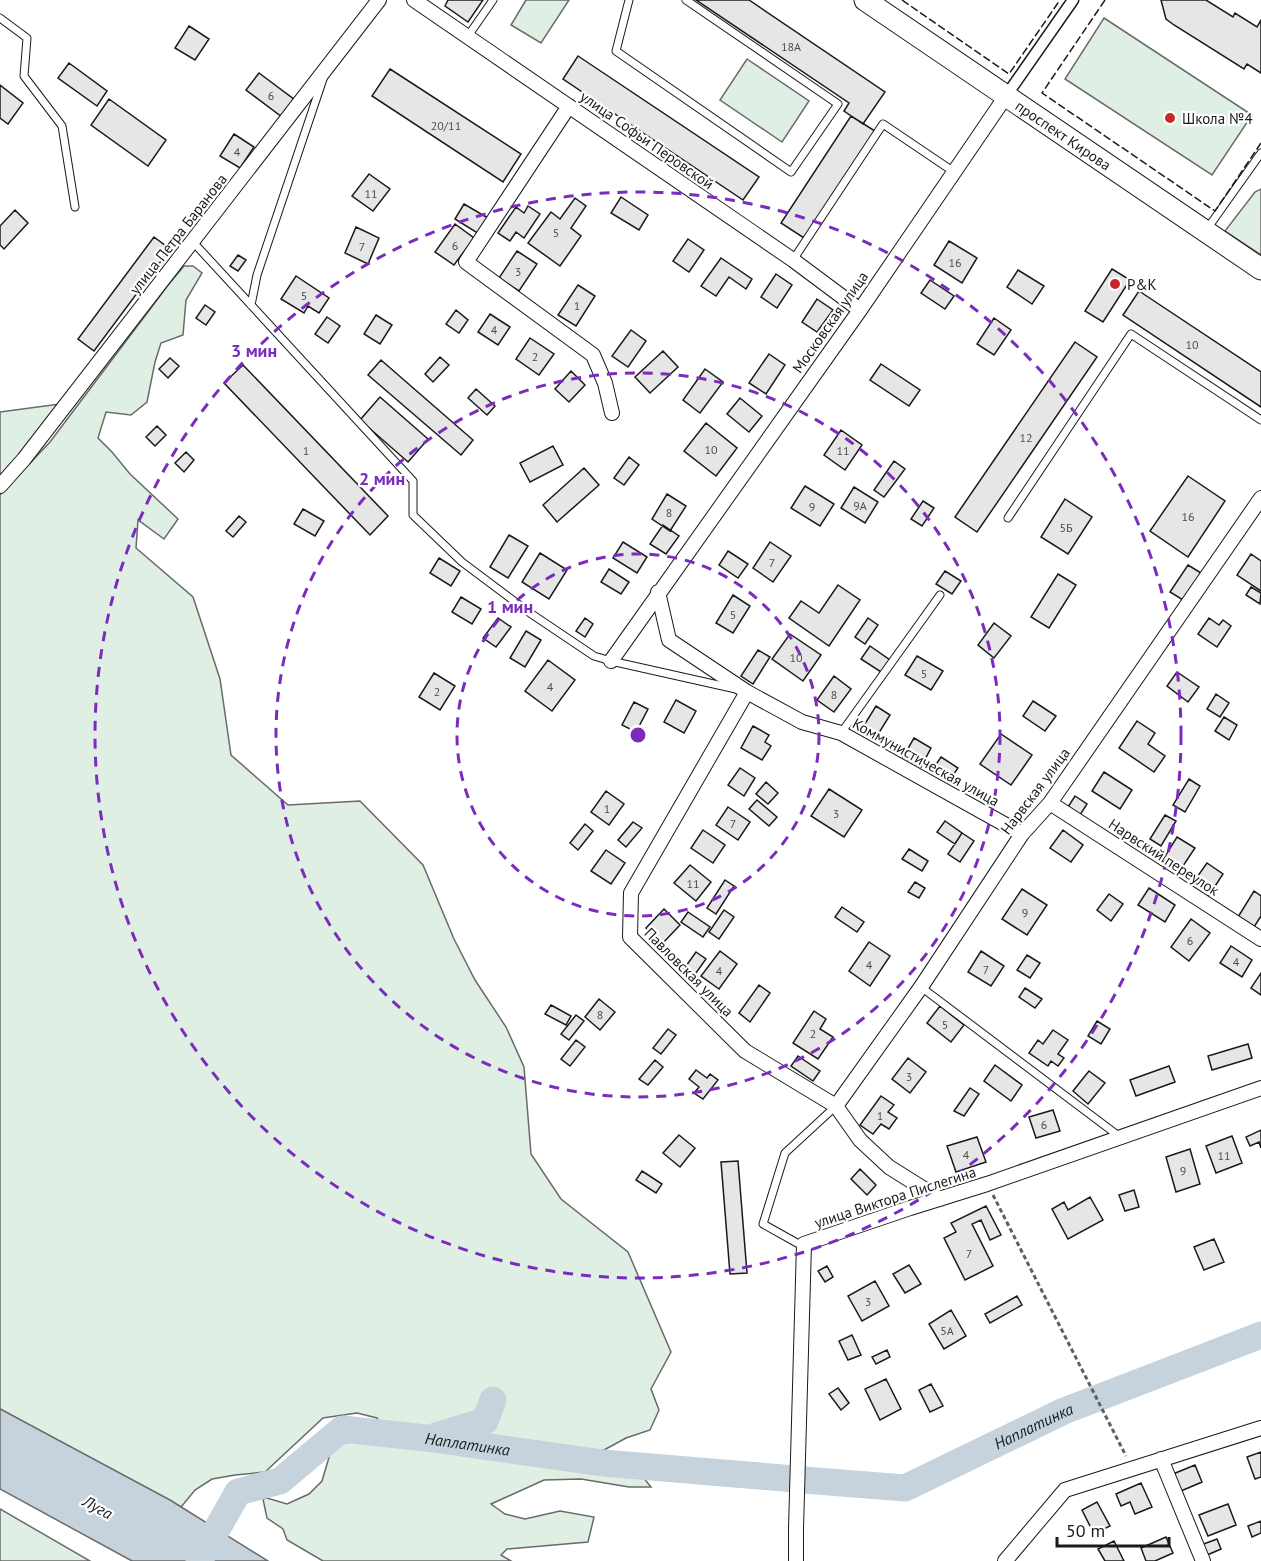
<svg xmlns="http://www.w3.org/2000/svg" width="1261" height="1561" viewBox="0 0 1261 1561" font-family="'PT Sans',sans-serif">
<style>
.green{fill:#e0efe3;stroke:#6a6a6a;stroke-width:1.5}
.water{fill:#c6d2dc;stroke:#6a6a6a;stroke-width:1.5}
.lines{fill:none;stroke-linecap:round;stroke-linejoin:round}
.river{stroke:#c6d2dc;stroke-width:27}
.building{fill:#e6e6e6;stroke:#1a1a1a;stroke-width:1.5}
.service-casing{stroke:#1a1a1a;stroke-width:9}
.pedestrian-casing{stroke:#1a1a1a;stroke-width:13}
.minor-casing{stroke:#1a1a1a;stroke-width:16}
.primary-casing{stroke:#1a1a1a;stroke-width:23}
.path{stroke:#5f5f5f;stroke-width:3;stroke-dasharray:4.5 3;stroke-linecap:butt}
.service{stroke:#fff;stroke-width:7}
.pedestrian{stroke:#fff;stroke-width:10}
.minor{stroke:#fff;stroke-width:14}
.primary{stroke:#fff;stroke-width:21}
.fence{stroke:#1a1a1a;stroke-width:1.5;stroke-dasharray:8 3;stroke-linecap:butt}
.ring{fill:none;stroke:#7b2cbf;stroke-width:3;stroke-dasharray:10 8}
.poi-dot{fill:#c62828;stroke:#fff;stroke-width:2}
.labels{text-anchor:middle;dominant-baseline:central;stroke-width:4.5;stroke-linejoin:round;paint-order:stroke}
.number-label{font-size:12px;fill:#4d4d4d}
.poi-label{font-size:15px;fill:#1a1a1a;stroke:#fff;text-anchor:start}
.street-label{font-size:15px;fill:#1a1a1a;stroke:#fff}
.water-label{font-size:16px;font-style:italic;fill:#1a1a1a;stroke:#fff}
.centre{fill:#7b2cbf;stroke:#fff;stroke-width:3}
.ring-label{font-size:18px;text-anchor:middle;font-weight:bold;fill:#7b2cbf;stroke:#fff;stroke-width:4.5;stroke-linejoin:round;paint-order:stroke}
</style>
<rect width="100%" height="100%" fill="#fff"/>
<!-- green -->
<path class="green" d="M526,0H569L541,43L511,25Z
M1104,18L1252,115L1212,175L1065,79Z
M747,59L809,101L782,142L720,100Z
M1261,189V255L1225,231L1255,192Z
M184,266H193L202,273L186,300L183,335L161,343L155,362L147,402L131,415L106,412L98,438L112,452L130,474L178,519L164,539L138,520L136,548L193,597L220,679L231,755L288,805L360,801L423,865L454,939L475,980L506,1027L524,1067L531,1154L561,1199L628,1252L671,1352L651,1389L659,1410L650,1430L626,1438L593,1456H626L651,1487H629L581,1479L544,1480L491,1504L505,1514L525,1519L560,1511L594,1517L588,1542L507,1549L501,1555L511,1561H323L287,1540L283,1529L267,1518L263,1499L267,1498L287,1504L309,1494L322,1481L330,1454L340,1443L388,1439L377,1418L357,1413L323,1418L265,1472L235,1475L212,1479L195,1490L181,1507L0,1409V495L50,442L169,284Z
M60,404L0,479V412Z
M0,1509L90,1561H0Z"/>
<!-- water -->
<path class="water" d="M0,1409L170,1500L268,1561H132L0,1489Z"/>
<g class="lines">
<!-- river -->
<g class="river">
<path d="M436,1436L485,1421L493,1400"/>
<path id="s1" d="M804,1480L905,1488L1064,1411L1261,1335"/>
<path id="s2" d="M199,1561L238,1492L280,1481L342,1429L426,1438L603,1463L795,1479"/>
</g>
</g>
<!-- building -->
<path class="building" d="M448,0H483L468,22L445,6Z
M696,0H749L885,92L863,124L844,111L849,103Z
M1161,0H1206L1233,17L1235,13L1257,27L1261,20V73L1247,64L1244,69L1174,25L1166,19Z
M189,26L209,39L195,60L175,48Z
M578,56L759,177L743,200L563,79Z
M69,63L107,91L97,106L58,78Z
M390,69L521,154L503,182L372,96Z
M259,73L295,100L282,117L246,90Z
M0,85L23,103L8,124L0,118Z
M109,99L166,140L148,166L91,125Z
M851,116L875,131L804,238L781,223Z
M234,134L254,147L240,168L220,156Z
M369,174L390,189L373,211L352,196Z
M621,197L648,215L639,230L611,213Z
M575,198L586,206L571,228L581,236L560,266L528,243L551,212L560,219Z
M464,204L488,218L479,234L455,219Z
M528,206L540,214L524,238L516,232L510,241L498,233L516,207L524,213Z
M15,210L28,223L4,249L0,245V226Z
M455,224L474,238L454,265L435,252Z
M356,227L379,238L368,264L345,253Z
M154,237L170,249L94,351L78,339Z
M688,239L704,250L689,272L673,261Z
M949,241L977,258L962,283L934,265Z
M517,251L537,264L519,291L499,278Z
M238,255L246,260L238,271L230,266Z
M721,258L752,279L746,289L729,277L716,296L701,286Z
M1112,269L1130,280L1103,322L1085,311Z
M1018,270L1044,286L1032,304L1007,287Z
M776,274L792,285L777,308L761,297Z
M296,276L329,298L319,313L308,306L304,313L281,299Z
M930,280L954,296L945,309L921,293Z
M578,285L595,296L576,326L558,315Z
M1139,291L1261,372V407L1123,315Z
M817,299L833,310L817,332L802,322Z
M205,305L215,312L206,325L196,318Z
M456,310L468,320L459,333L446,324Z
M490,314L510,327L498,345L478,332Z
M376,315L392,325L380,344L364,334Z
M327,317L340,326L328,343L315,334Z
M994,318L1011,330L994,355L977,344Z
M631,330L646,341L628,367L612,356Z
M530,338L554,354L539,375L516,359Z
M1075,342L1097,357L977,532L955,517Z
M663,351L678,367L650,393L635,377Z
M769,354L785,365L766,394L749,383Z
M440,357L449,365L433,382L425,374Z
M170,358L179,366L168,378L159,369Z
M381,360L473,440L461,455L368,375Z
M881,364L920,390L909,406L870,380Z
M243,365L388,516L370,535L224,383Z
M705,369L723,382L700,413L683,400Z
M571,371L585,385L569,402L555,389Z
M476,389L495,406L487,415L468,398Z
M380,397L428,439L408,462L360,420Z
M740,398L762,416L749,432L727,414Z
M706,423L737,448L716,476L684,451Z
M157,426L166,435L155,446L146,437Z
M841,430L862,445L845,470L824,455Z
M553,446L563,465L530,482L520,463Z
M186,452L194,460L184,472L175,463Z
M629,457L639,465L624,485L614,478Z
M894,461L905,469L884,497L874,490Z
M584,468L599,485L557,522L543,505Z
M1188,476L1225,501L1188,557L1150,531Z
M805,486L834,504L820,526L791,508Z
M854,487L878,502L865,523L841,508Z
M667,494L686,506L670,531L652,519Z
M1065,499L1092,517L1068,554L1041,537Z
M923,501L934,508L922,526L911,519Z
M303,509L324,521L315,536L294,524Z
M239,516L246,522L233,537L226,531Z
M663,525L679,536L666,554L650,544Z
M509,535L528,546L508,578L490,567Z
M623,542L647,557L637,573L613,558Z
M770,542L791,556L773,582L753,568Z
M728,551L748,564L738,578L719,565Z
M540,553L567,570L549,599L522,582Z
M1251,554L1261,561V591L1237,575Z
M439,558L460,571L451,586L430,573Z
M1188,565L1201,573L1183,600L1170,592Z
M609,569L629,582L621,594L601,582Z
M945,571L961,581L952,594L936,584Z
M1058,574L1076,585L1049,628L1031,617Z
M838,585L860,600L829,646L789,618L801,601L819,613Z
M1251,587L1261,593L1260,604L1246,595Z
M733,595L750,606L733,633L716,623Z
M461,597L481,609L472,624L452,612Z
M498,618L511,627L496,647L483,638Z
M585,618L593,624L585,637L576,631Z
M868,618L878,625L865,644L855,637Z
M1209,618L1219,625L1223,620L1231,626L1217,647L1198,634Z
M994,623L1011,636L994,658L978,645Z
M526,631L541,640L525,667L510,658Z
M790,634L821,655L803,681L772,659Z
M870,646L890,660L881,672L861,659Z
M758,650L770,657L753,684L741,676Z
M917,656L943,671L931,690L905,675Z
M548,660L575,680L552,711L525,691Z
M1177,672L1199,687L1188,702L1167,686Z
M434,673L455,686L440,710L419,697Z
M834,676L851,689L834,712L817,700Z
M1216,694L1229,703L1220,717L1207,709Z
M676,700L696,711L684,733L664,722Z
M1033,701L1056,716L1045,731L1023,716Z
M634,702L648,709L636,732L622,725Z
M876,706L890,715L877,736L863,727Z
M1224,717L1237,725L1229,740L1215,731Z
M1137,721L1155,733L1148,744L1165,756L1154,772L1119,748Z
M753,726L769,735L765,742L771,746L762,760L741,748Z
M1001,734L1032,755L1011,785L980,764Z
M914,738L931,748L921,767L903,757Z
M941,757L958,768L949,781L933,769Z
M740,768L755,778L744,796L728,785Z
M1104,772L1132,790L1120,809L1092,791Z
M1189,779L1200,786L1185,812L1173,805Z
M766,782L778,793L768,804L756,794Z
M829,789L862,810L844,837L811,816Z
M606,791L624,804L609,825L591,812Z
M1075,796L1087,804L1080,815L1068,807Z
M757,800L777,817L769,826L749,809Z
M728,807L750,822L738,840L716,825Z
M1165,815L1176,821L1161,846L1150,839Z
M945,821L962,833L955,844L937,832Z
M633,822L642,828L626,847L618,840Z
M585,824L593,831L578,850L570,843Z
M703,830L725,845L713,863L691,848Z
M1063,830L1083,845L1071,862L1050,848Z
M962,833L974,841L960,862L948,854Z
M1177,837L1195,848L1179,872L1162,861Z
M909,849L928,861L922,871L902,859Z
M606,850L625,863L611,884L591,871Z
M1207,863L1223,874L1208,897L1190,887Z
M690,865L711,882L696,901L674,883Z
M725,880L734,886L716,914L707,908Z
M915,882L925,888L919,898L908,892Z
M1149,888L1175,905L1165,922L1138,905Z
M1022,889L1047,905L1027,935L1002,919Z
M1254,891L1261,896V916L1254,927L1238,917Z
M1109,894L1123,904L1111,921L1097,910Z
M842,907L864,922L857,932L835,917Z
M664,909L680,925L662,944L646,928Z
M724,910L734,917L719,939L709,932Z
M688,912L710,927L703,937L681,922Z
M1191,919L1210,933L1189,961L1171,947Z
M869,942L890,956L870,986L849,971Z
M1231,946L1252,960L1242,977L1220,963Z
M720,951L737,964L719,989L701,976Z
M981,951L1004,966L991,986L968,972Z
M696,952L706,959L691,980L681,973Z
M1027,955L1040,963L1030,978L1017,970Z
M1261,973V995L1251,988Z
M759,985L770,993L750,1022L739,1013Z
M1025,988L1042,999L1035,1008L1019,997Z
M599,999L615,1012L600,1030L585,1017Z
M551,1005L571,1016L566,1025L545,1014Z
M940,1006L964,1025L951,1042L927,1023Z
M814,1011L826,1019L820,1029L833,1037L818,1059L793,1043Z
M576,1015L584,1021L569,1040L561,1034Z
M1097,1021L1110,1029L1101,1044L1088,1036Z
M668,1029L676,1035L661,1054L653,1048Z
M1053,1030L1068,1040L1058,1054L1064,1058L1058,1066L1051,1061L1048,1066L1029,1053L1038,1040L1043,1044Z
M576,1040L585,1047L570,1066L561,1059Z
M1248,1044L1252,1058L1212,1070L1208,1056Z
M798,1056L820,1071L813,1081L791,1066Z
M908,1058L926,1072L910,1093L892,1079Z
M655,1060L663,1067L648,1085L639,1079Z
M995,1065L1022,1085L1011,1101L984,1081Z
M1169,1066L1175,1082L1136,1096L1130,1080Z
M696,1070L707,1078L710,1074L718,1080L703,1099L694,1093L699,1087L689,1079Z
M1089,1071L1105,1083L1088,1104L1073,1091Z
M970,1088L979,1094L964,1116L954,1111Z
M881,1096L894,1105L888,1112L897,1118L889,1129L881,1124L873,1134L860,1125Z
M1053,1110L1060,1131L1036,1138L1029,1117Z
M1261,1130V1148L1259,1142L1250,1146L1246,1137Z
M679,1135L695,1148L680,1167L663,1153Z
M1232,1136L1242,1163L1216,1173L1206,1146Z
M977,1137L986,1162L956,1172L947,1146Z
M1190,1149L1200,1184L1176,1192L1166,1157Z
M738,1161L747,1273L730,1274L721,1162Z
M860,1169L876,1185L867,1195L851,1179Z
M642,1171L662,1184L656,1193L636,1180Z
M1134,1190L1139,1207L1125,1211L1119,1195Z
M1090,1197L1103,1220L1068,1239L1052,1209L1064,1202L1068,1210Z
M986,1206L1001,1235L990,1240L981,1220L972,1224L993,1266L965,1280L944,1238L956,1232L951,1223Z
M1214,1239L1224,1262L1204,1270L1194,1247Z
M909,1265L921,1284L905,1293L893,1274Z
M827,1266L833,1277L825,1282L818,1271Z
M875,1281L889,1306L862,1321L848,1296Z
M1017,1296L1022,1305L990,1323L985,1314Z
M951,1310L966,1336L944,1349L929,1324Z
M852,1335L861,1355L848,1360L839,1341Z
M887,1350L890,1357L876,1364L872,1357Z
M886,1379L901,1409L880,1420L865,1389Z
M931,1384L943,1406L930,1412L919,1390Z
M838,1388L849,1403L841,1410L829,1394Z
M1261,1452V1477L1255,1479L1247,1457Z
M1195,1465L1202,1482L1181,1491L1173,1474Z
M1141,1483L1152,1507L1135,1514L1130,1502L1121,1506L1116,1494Z
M1097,1502L1110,1526L1094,1534L1082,1510Z
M1228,1504L1236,1525L1208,1536L1199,1515Z
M1261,1521V1533L1252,1537L1248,1526Z
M1166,1537L1173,1553L1155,1561H1146L1141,1548Z
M1217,1539L1221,1549L1205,1556L1201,1545Z
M1114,1541L1124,1561H1105L1098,1549Z"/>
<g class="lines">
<defs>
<path id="service" d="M629,0L616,51L791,172L838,104L686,0
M0,18L27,38L24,76L62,126L75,207
M468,36L493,0
M1207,229L1261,153
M193,242L413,481V515L462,562L530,613L594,656L611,661L736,689
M793,260L883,124L954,172
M251,305L257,275L323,79
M1008,518L1131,334L1261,420
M841,733L940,595
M921,987L1120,1137
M804,1244L797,1243L763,1224L785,1153L836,1106"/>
<path id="pedestrian" d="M1006,96L1073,0"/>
<path id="minor" d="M414,0L793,260L860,310
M569,106L466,262L593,355L605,383L612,413
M0,486L24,459L379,0
M658,592L669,640L747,692L802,722L841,733L1022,834
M611,661L860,310L1006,96
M747,692L631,893L630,937L745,1051L836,1106L860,1140L889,1167L940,1199
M1050,803L1261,939
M836,1106L921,987L1022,834L1050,803L1261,498
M1161,1459L1203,1561
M796,1561V1529L804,1244L910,1208L987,1184L1261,1088
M1005,1561L1065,1490L1261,1428"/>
<g id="primary">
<path id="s3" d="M865,0L1261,269"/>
</g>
</defs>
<!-- service casing -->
<use href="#service" class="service-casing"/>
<!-- pedestrian casing -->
<use href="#pedestrian" class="pedestrian-casing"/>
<!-- minor casing -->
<use href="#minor" class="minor-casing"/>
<!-- primary casing -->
<use href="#primary" class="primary-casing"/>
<!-- path -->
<path class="path" d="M993,1195L1126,1456"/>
<!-- service -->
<use href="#service" class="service"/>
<!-- pedestrian -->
<use href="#pedestrian" class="pedestrian"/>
<!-- minor -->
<use href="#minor" class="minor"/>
<!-- primary -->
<use href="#primary" class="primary"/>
<!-- fence -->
<path class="fence" d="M902,0L1009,74L1060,0
M1105,0L1042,93L1215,211L1261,143"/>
</g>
<!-- distance rings -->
<g class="ring">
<circle cx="638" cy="735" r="181"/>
<circle cx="638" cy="735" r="362"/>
<circle cx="638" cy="735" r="543"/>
</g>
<!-- markers -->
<g class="poi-dot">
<circle cx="1170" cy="118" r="6"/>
<circle cx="1115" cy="284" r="6"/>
</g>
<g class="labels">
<!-- number labels -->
<g class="number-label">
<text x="791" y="46">18А</text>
<text x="271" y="95">6</text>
<text x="446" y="125">20/11</text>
<text x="237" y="151">4</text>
<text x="371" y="193">11</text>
<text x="556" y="232">5</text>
<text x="455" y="245">6</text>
<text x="362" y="246">7</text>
<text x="955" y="262">16</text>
<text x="518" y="271">3</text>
<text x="304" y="295">5</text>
<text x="577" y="305">1</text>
<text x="494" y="329">4</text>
<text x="1192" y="344">10</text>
<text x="535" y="356">2</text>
<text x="1026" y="437">12</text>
<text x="711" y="449">10</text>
<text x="306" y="450">1</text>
<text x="843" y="450">11</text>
<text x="860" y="505">9А</text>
<text x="812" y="506">9</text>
<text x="669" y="512">8</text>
<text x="1188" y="516">16</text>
<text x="1066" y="527">5Б</text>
<text x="772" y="562">7</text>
<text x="733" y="614">5</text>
<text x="796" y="657">10</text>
<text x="924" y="673">5</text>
<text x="550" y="686">4</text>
<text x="437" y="691">2</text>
<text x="834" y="694">8</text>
<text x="607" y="808">1</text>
<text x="836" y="813">3</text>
<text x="733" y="823">7</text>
<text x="693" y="883">11</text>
<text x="1025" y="912">9</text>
<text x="1190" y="940">6</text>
<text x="1236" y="961">4</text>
<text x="869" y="964">4</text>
<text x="986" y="969">7</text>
<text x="719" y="970">4</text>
<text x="600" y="1014">8</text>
<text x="945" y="1024">5</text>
<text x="813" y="1033">2</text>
<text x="909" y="1076">3</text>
<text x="880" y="1115">1</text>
<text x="1044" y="1124">6</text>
<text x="966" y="1154">4</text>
<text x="1224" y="1155">11</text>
<text x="1183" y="1170">9</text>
<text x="969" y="1253">7</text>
<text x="868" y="1301">3</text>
<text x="947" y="1330">5А</text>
</g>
<!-- poi labels -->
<g class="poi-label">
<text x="1182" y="118">Школа №4</text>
<text x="1127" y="284">P&amp;K</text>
</g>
<!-- street labels -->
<g class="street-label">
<text stroke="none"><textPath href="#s3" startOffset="240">проспект Кирова</textPath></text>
<text transform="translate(647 140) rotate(35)">улица Софьи Перовской</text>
<text transform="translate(178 234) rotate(-52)">улица Петра Баранова</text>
<text transform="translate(830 322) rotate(-55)">Московская улица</text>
<text transform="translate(926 762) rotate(29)">Коммунистическая улица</text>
<text transform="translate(1035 791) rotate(-53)">Нарвская улица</text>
<text transform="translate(1164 857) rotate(33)">Нарвский переулок</text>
<text transform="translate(689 972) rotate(45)">Павловская улица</text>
<text transform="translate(895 1197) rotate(-18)">улица Виктора Пислегина</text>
</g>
<!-- water labels -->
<g class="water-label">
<text stroke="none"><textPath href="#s1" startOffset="244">Наплатинка</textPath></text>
<text stroke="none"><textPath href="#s2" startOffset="330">Наплатинка</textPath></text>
<text transform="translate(98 1507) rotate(29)">Луга</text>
</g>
</g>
<circle cx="638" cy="735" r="9" class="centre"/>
<g class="ring-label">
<text x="254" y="357">3 мин</text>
<text x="382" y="485">2 мин</text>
<text x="510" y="613">1 мин</text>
</g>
<!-- scale -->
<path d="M1057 1537v9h112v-9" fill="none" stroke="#1a1a1a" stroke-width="3"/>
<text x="1066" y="1537" font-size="18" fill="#1a1a1a" stroke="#ffffff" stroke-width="4.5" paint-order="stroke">50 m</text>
</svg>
